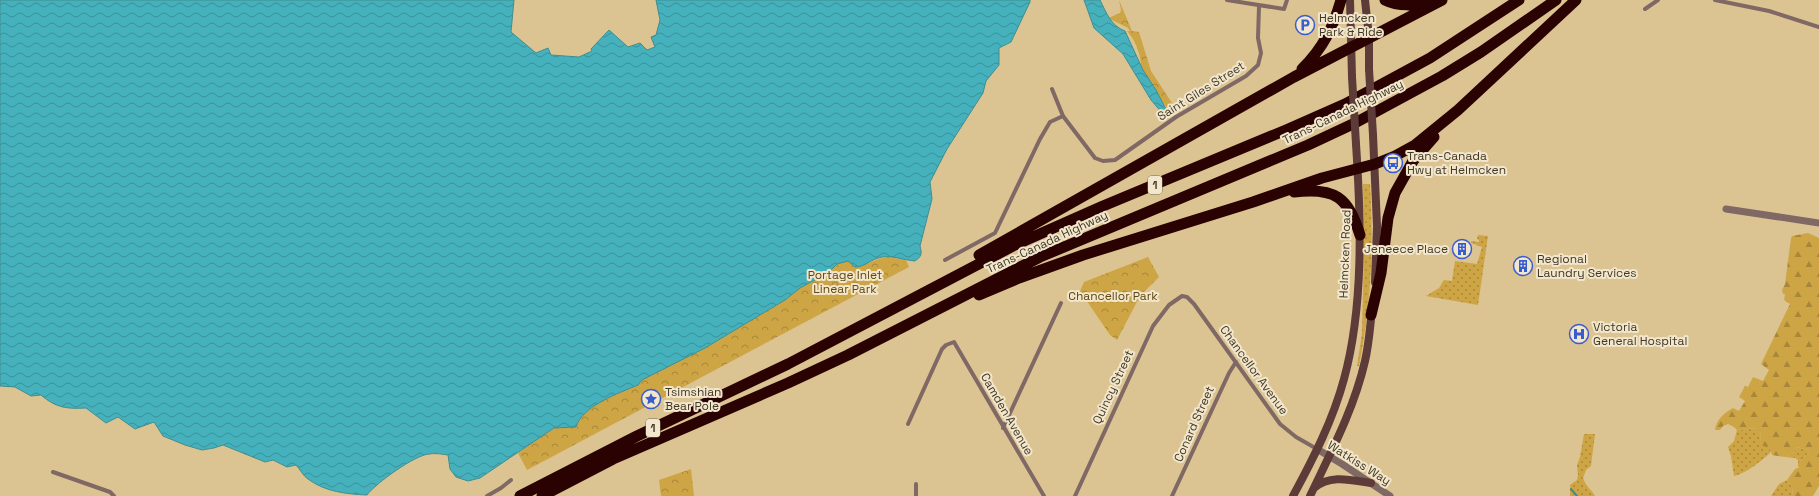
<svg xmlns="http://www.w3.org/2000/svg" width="1819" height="496" viewBox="0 0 1819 496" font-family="'Space Grotesk',sans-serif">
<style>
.grass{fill:url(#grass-dots)}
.forest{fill:url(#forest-firs)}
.park{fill:url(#park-crowns)}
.pitch{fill:#cda545}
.water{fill:url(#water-waves);stroke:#438d8f}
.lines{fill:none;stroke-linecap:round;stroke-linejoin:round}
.stream{stroke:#438d8f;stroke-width:2}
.minor{stroke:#806865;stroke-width:4}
.tertiary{stroke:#806865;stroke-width:7}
.secondary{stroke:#5d3b38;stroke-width:8}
.motorway{stroke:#2b0202;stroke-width:11}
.secondary-bridge{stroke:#5d3b38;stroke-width:8}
.labels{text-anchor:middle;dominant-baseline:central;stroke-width:4;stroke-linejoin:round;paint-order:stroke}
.shield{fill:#f2e6cd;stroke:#776d57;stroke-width:1}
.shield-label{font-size:11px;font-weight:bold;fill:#423924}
.poi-label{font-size:12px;fill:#423924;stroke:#f2e6cd;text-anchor:start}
.street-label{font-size:12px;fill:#423924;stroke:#f2e6cd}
.park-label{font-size:12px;fill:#5e480d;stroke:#f2e6cd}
</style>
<defs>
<pattern id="grass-dots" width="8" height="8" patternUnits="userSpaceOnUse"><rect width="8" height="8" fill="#cda545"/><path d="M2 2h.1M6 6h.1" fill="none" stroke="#a88739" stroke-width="1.8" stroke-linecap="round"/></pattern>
<pattern id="forest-firs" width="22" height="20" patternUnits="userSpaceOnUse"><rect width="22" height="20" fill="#cda545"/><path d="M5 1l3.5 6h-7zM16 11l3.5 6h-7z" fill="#a88739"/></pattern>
<pattern id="park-crowns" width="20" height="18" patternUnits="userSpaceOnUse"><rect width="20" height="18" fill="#cda545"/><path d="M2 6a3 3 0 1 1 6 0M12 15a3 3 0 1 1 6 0" fill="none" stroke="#a88739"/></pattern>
<pattern id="water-waves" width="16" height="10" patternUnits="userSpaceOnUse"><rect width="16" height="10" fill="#44b1bd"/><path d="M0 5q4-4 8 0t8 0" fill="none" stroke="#3a9199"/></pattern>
</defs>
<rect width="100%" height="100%" fill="#dbc492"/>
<!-- grass -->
<path class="grass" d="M1363,184H1370C1374,245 1371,307 1359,366H1357L1362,333L1364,246Z
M1478,235L1488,236L1478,305L1426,296L1439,288L1444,280L1452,281L1455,261L1477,264L1482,247L1471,243V241L1479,242V240L1477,239Z
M1756,428L1761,434L1760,441L1770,447L1771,452C1763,460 1745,474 1734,476L1731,456L1728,447L1734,441L1737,430Z
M1584,434H1595L1591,466L1586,470L1583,478C1586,487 1592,490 1595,496H1570V485L1577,480L1578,475L1577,465L1580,457Z
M1796,447L1809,450L1807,455L1800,461V467H1798V460L1795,458L1785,457L1793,453Z
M1787,480L1793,487L1792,496H1771L1779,484Z"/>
<!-- forest -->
<path class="forest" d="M1808,233L1819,238V486L1813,496H1792L1793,487L1787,480L1795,469L1800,467V461L1807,455L1809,450L1796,447L1793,453L1785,457L1772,455L1770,447L1763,446L1760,441L1761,434L1756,428L1737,430L1734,427L1728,424L1723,426L1720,430H1715C1716,420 1725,412 1733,408L1739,411L1745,401L1739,397L1745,386L1748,387L1753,377L1763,381L1769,370L1761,364L1790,304L1784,300L1785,294H1783L1782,290L1785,284L1791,238L1792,236Z"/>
<!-- park -->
<path class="park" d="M1119,0L1132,31L1139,32L1151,71L1172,103L1166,107L1139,65L1141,64C1140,52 1135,40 1127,31H1130L1128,28L1108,18L1120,13L1121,10Z
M888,257L906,260L909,267L527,470L518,453L554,428L576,427C582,406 618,393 637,385L642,380L705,348L785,300L800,288L829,272L837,264L848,261L855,267C865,267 875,258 888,257Z
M1148,257L1159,277L1140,296L1117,340L1110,335L1080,291L1084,282Z
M691,469L694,496H661L659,480Z"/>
<!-- pitch -->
<path class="pitch" d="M1141,274L1150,282L1139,294L1131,286Z"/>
<!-- water -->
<path class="water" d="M0,0H514L511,32L536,53L548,48L551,55L579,57L592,51L591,49L609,30L628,47L640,43L647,50L655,47L651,37L656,35L660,20L656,0H1030V2L1011,42L999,48V65L986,81L983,93L947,149L930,182L932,199L920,246C922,254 922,256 915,261C903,260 889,254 878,258C869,261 864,267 855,267L848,261L837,264L829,272L800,288L785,300L705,348L642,380L638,385C619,393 582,406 576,427L554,428L480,478L468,481L456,477L450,469L448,455C442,454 435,453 429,454C415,455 376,483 367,495C347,494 325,492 308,479C303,476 300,469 296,465L287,467L273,460L265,462L223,445L214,448L202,450L185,445L163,436L154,422L135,429L118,417L106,423L86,408C67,409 56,408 41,395L31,396L15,387L0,386Z
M1084,0H1100C1106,12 1111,26 1125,31L1143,70L1156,90L1167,111L1163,114L1151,100L1123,54L1094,28Z"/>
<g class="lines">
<!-- stream -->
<path class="stream" d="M1571,489L1577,496"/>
<!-- minor -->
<path class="minor" d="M1227,0L1284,9L1287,0
M1715,0L1769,11L1819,27
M1645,9L1658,0
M1052,89L1063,116L1095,158L1103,161L1115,160L1176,117L1246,76L1258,65L1261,53L1258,38L1259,6
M945,260L995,233L1040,139L1050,122L1063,116
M908,424L942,349L946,345L954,342L1044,496
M1003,428L1061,303
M53,472L110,492L114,496
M916,484V496
M487,496L501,488L511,480
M1075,496L1153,326L1169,305L1182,296L1187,297L1194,304L1280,424L1296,437L1317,449
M1172,496L1229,373L1236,362"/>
<!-- tertiary -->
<path class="tertiary" d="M1726,209L1819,223
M1317,449L1342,464L1390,496"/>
<!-- secondary -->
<path class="secondary" d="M1350,0L1352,77
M1365,0L1369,37V69
M1373,135L1377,226L1375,282
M1314,488C1330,474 1351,480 1371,483
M1293,496C1313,459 1333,420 1344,379C1364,306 1361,219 1356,144
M1310,496C1331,452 1354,409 1365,361C1369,344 1370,327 1372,310"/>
<!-- motorway -->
<path class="motorway" d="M1385,0C1399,7 1415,5 1430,3
M1302,69C1323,48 1333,28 1341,0
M1294,192C1335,187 1348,197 1360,235
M979,255L1294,77L1442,0
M979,295L1019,278L1083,255L1253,202L1322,178L1375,164L1395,156L1415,145L1458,110L1576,0
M1371,315L1381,273L1388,218L1395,193L1413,161L1434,137
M520,496L637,436L788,364L1015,245L1103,206L1286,130L1345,104L1430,58L1519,0
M542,496L613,459L788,383L848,355L1040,257L1308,145L1355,123L1442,76L1481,52L1556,0"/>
<!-- secondary-bridge -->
<path class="secondary-bridge" d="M1369,69L1373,135
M1352,77L1356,144"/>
</g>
<!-- icons -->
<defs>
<symbol id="parking-ring" viewBox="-11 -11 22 22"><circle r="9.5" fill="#f2e6cd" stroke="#385dce" stroke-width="1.5"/><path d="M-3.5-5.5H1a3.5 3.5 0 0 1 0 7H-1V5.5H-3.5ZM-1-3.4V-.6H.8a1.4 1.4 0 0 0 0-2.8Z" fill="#385dce"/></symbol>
<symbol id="bus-ring" viewBox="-11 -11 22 22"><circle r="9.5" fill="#f2e6cd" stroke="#385dce" stroke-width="1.5"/><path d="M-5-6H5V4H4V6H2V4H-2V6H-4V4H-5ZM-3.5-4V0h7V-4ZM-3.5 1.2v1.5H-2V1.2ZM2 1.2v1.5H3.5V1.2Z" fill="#385dce"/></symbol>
<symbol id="building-ring" viewBox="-11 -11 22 22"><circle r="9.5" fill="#f2e6cd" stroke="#385dce" stroke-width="1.5"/><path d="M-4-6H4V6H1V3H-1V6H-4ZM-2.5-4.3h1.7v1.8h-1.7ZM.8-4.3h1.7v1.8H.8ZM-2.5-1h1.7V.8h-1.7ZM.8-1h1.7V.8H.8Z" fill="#385dce"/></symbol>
<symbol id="hospital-ring" viewBox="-11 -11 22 22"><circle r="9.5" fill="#f2e6cd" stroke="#385dce" stroke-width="1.5"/><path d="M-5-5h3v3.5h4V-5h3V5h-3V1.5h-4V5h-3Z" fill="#385dce"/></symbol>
<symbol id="sight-ring" viewBox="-11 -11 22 22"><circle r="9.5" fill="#f2e6cd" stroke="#385dce" stroke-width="1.5"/><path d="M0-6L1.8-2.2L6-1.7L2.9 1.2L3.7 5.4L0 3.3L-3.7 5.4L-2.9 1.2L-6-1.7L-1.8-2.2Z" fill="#385dce"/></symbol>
</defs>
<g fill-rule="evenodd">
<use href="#parking-ring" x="1294" y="14" width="22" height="22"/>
<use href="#bus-ring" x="1382" y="152" width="22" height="22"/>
<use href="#building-ring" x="1451" y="238" width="22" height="22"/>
<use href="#building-ring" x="1512" y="255" width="22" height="22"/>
<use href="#hospital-ring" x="1568" y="323" width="22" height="22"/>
<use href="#sight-ring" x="640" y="388" width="22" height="22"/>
</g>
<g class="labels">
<!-- shield labels -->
<g class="shield">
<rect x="1148" y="176" width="14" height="18" rx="3"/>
<rect x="646" y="419" width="14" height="18" rx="3"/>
</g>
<g class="shield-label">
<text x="1155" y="185">1</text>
<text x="653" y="428">1</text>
</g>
<!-- poi labels -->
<g class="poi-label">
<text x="1319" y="18">Helmcken<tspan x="1319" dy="14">Park &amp; Ride</tspan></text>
<text x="1407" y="156">Trans-Canada<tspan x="1407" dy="14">Hwy at Helmcken</tspan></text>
<text x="1448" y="249" text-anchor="end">Jeneece Place</text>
<text x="1537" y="259">Regional<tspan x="1537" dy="14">Laundry Services</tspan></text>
<text x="1593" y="327">Victoria<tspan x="1593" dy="14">General Hospital</tspan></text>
<text x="665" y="392">Tsimshian<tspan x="665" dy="14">Bear Pole</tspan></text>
</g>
<!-- street labels -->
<g class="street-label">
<text transform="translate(1201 91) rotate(-32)">Saint Giles Street</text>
<text transform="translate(1343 112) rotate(-26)">Trans-Canada Highway</text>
<text transform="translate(1047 242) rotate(-25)">Trans-Canada Highway</text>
<text transform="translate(1345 254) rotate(-88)">Helmcken Road</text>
<text transform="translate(1254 370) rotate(54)">Chancellor Avenue</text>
<text transform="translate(1113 387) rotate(-65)">Quincy Street</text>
<text transform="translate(1007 414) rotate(60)">Camden Avenue</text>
<text transform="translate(1194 424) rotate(-66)">Conard Street</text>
<text transform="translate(1359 463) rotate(32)">Watkiss Way</text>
</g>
<!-- park labels -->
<g class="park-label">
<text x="845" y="275">Portage Inlet<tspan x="845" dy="14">Linear Park</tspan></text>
<text x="1113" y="296">Chancellor Park</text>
</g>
</g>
</svg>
